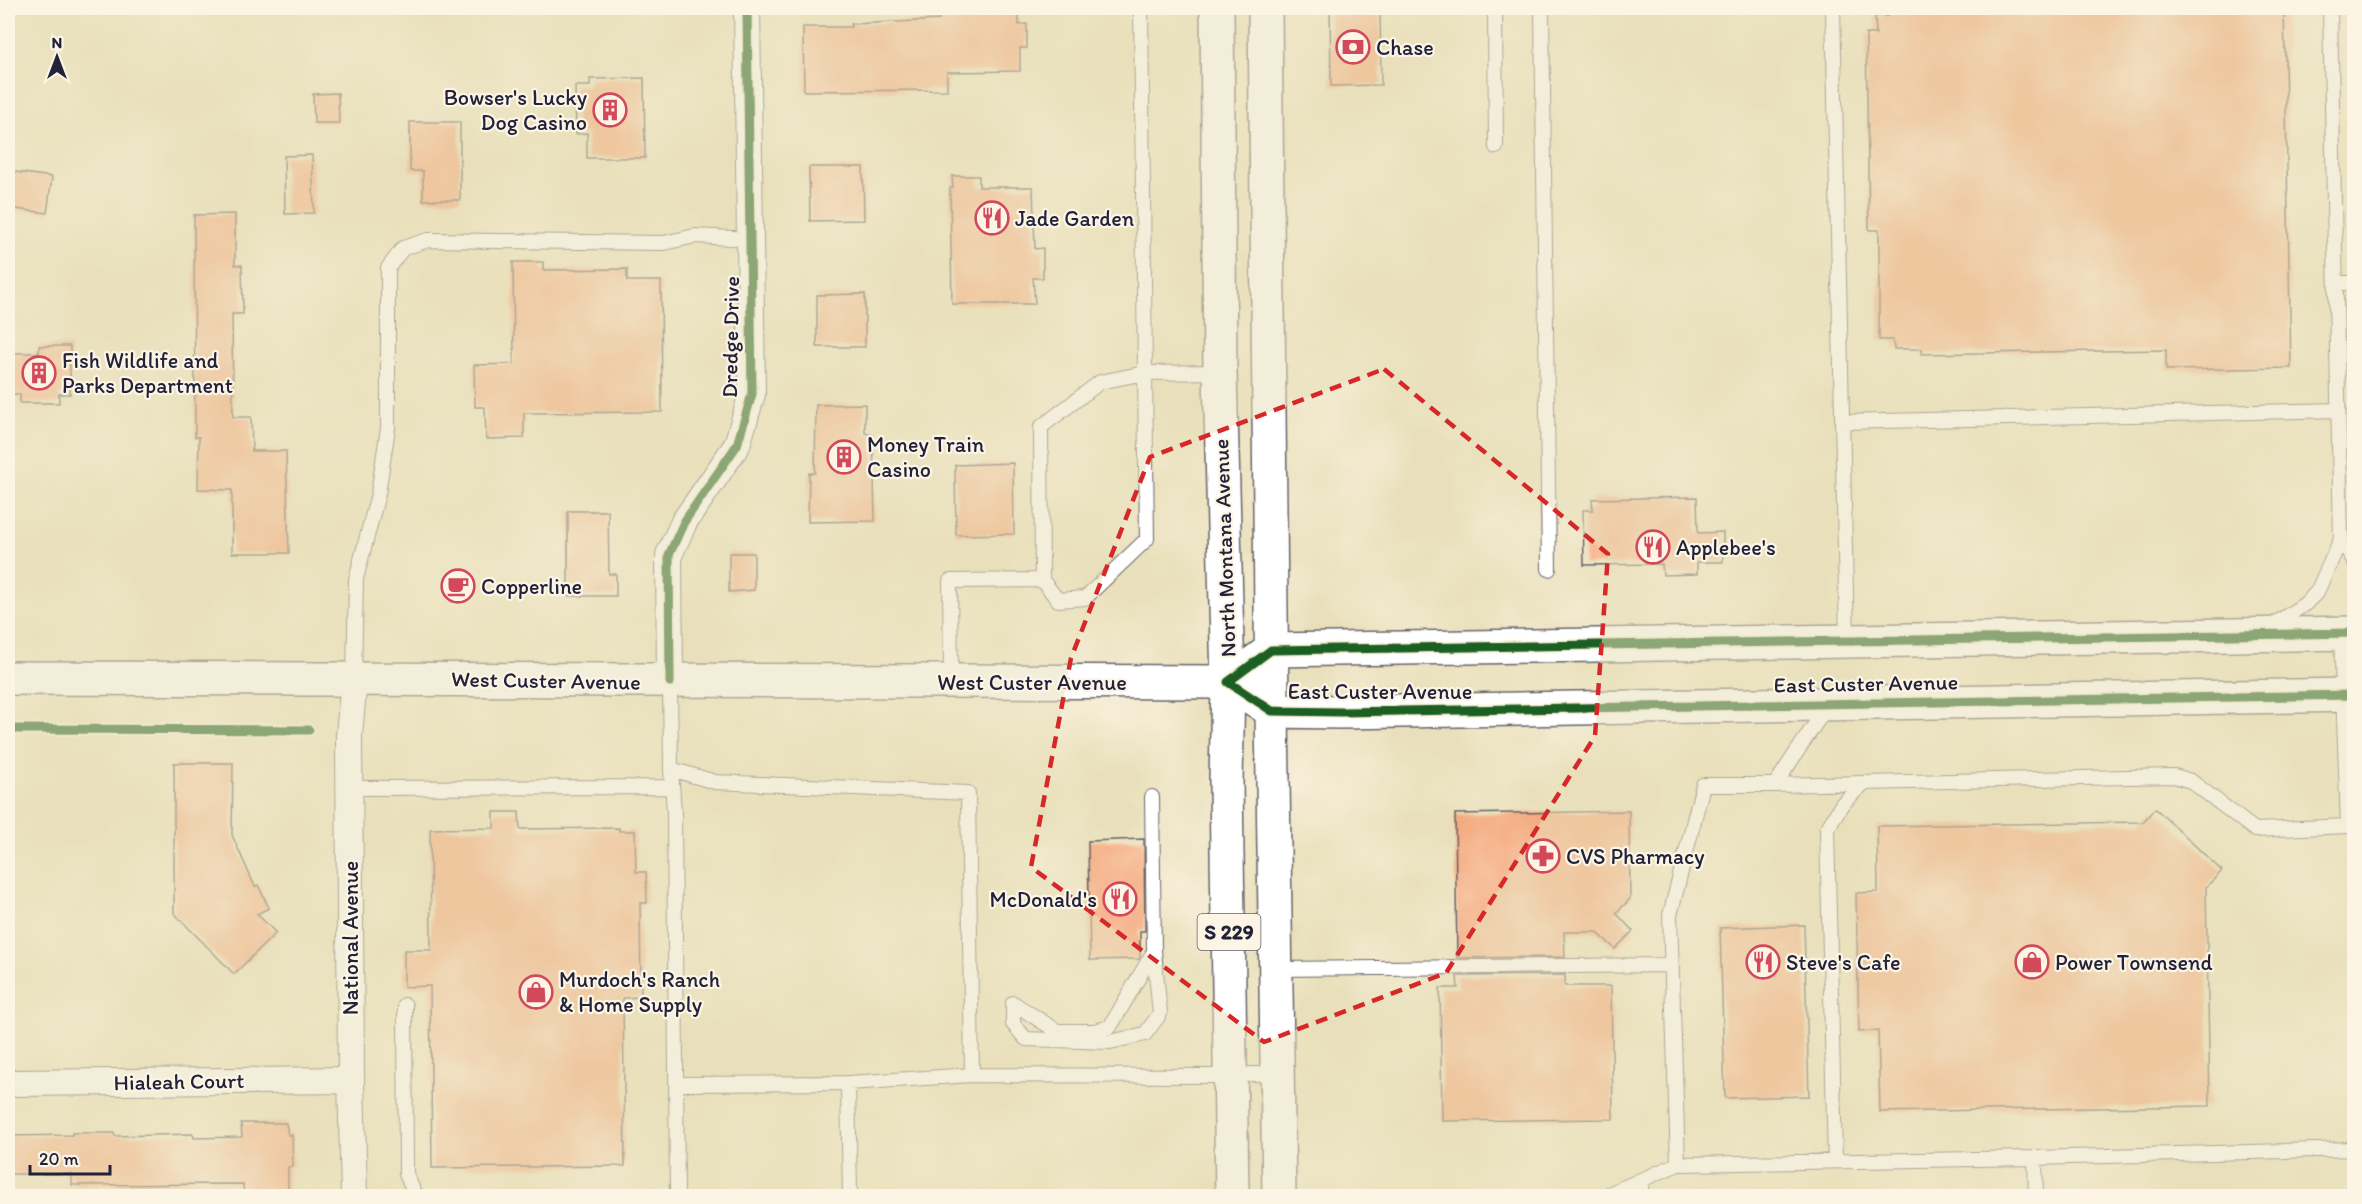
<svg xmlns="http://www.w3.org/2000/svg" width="2362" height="1204" viewBox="0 0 2362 1204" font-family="Itim,sans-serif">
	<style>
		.building { fill: #f4a87d }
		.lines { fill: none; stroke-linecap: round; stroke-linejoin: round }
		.lane-casing { stroke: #686468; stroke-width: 16 }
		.street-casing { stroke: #686468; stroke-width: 28 }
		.secondary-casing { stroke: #686468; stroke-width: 36 }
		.primary-casing { stroke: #686468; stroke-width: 36 }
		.lane { stroke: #fff; stroke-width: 14 }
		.street { stroke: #fff; stroke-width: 26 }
		.secondary { stroke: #fff; stroke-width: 33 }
		.primary { stroke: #fff; stroke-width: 33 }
		.cycleway-casing { stroke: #fcf5e5; stroke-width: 13 }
		.cycleway { stroke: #1b5e20; stroke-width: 9 }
		.marked { fill: none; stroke: #d62828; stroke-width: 4.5; stroke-dasharray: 12 8; stroke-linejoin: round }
		.labels { text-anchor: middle; stroke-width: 4.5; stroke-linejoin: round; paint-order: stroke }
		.shield { fill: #fcf5e5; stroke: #63616e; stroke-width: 1.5 }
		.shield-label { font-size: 21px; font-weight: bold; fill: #22223b }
		.poi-label { font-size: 22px; fill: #22223b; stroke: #fcf5e5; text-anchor: start }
		.street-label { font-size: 22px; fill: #22223b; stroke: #fcf5e5 }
	</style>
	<rect width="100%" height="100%" fill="#fcf5e5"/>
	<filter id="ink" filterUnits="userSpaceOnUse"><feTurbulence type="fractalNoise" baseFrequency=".0167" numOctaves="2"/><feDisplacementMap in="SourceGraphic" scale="12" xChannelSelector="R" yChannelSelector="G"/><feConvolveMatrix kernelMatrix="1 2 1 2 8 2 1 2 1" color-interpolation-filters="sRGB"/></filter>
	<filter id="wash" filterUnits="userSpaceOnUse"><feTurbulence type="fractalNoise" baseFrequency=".008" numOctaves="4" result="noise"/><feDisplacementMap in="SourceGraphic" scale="24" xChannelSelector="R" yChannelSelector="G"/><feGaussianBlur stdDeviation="1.35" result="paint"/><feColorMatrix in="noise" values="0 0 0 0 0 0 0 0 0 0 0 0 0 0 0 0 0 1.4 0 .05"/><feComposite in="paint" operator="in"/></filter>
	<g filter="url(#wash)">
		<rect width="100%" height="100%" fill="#e9e0bb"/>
		<g id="blocks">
			<path class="building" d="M939,8h80v17l8,-1v24h-7v23l-73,1v18l-143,1 -1,-64h48v-3l88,-4z
				M1330,8h50l1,77 -50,1z
				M1888,8h396l7,360 -125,2v-20l-244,4v-5h-28l-1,-9h-14v-110h-10l-3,-196h10l-1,-18h13z
				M644,78l1,80h-58v-25l-11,1 -1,-48h15v-7z
				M338,93l1,30h-25l-1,-29z
				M410,122h50v78h-37v-29h-13z
				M312,155l2,58 -29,1 -1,-58z
				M809,167h54l1,53 -54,1z
				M8,171l44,6 -5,36 -39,-5z
				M952,176h27v11h54l2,62 8,-1v30h-10l2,26h-83l-2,-116h3z
				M235,214v51h7l1,49h-11l1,103h18l1,34h34l3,102h-57v-63l-34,-1 1,-52h-4l-1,-222z
				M513,262h30v8l84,-1v12h34l1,131 -138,1v25l-38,1 -1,-32h-10l-1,-42 40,-1z
				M865,294v53h-48v-52z
				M39,346h31v48h-11v9h-39v-9h-12v-41h31z
				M865,404v29l8,2 2,86 -67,1 1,-49h6l1,-68z
				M1013,463l1,71 -58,1 -1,-70z
				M1697,497l1,36 25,-1v30h-26v12l-34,1 -1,-11 -78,1 -1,-55h10l-1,-11z
				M568,511h40l1,63h7v22h-48z
				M729,553h25v37l-25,2z
				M174,763h59l-1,72 23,52 3,-2 11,23 -12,6 19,19 -42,41 -60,-61z
				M2155,808l67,63 -16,16 4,219 -330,6 -2,-81 -19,1 -3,-139 22,-1 -1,-66 266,-4z
				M1629,811l1,88 -14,14 17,18 -18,18 -18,-17h-33l1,25 -108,1 -2,-144z
				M494,812h25l1,17 99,-1v3h16l1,41h10l1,31h-7l1,94 -18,1 2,168 -193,2 -2,-182 -26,1v-37h27l-1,-121 64,-1z
				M1144,839l1,92h-5v26l-1,2 -49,1 -2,-119z
				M1804,925l5,171 -84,2 -5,-170z
				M1565,975v11h46l2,133 -171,2 -2,-133h18l-1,-12z
				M241,1123h45l2,12h4l1,32h-5v30h-44l-1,-13 -171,1v-11h-64v-38l64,-1v-2h42l1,3 78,-2 1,4 48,-1z"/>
		</g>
	</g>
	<g filter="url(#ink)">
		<use href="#blocks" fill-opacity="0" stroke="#686468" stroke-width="1.5"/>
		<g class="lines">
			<g class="lane-casing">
				<path id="lane" d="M1141,8l4,365 75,-1
					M1495,8l1,139
					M1542,8l7,561
					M1833,8l14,633
					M2337,283h17
					M1842,422l497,-12
					M2341,539l13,22
					M2270,627l35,-23 12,-12 24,-53 -11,-531
					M2341,634l7,192 6,-1
					M354,679l2,-100 22,-85 10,-66v-160l15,-20 25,-8 236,3 31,-7 56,3
					M670,682l1,87 44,13 253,11 4,282
					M951,682l-1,-101 92,-1 -1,-153 59,-45 45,-9 2,166 -62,59 -27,2 -16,-20
					M671,769l3,44 3,383
					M1775,785l399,-9 17,5 64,49 93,-4
					M350,788l322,-1
					M1275,969l397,-4
					M1013,1003l44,28h37l16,-4 44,-76 -2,-154
					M1013,1003v21l13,15 84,3 35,-8 15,-20 -6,-63
					M405,1005l1,169 9,20 4,2
					M676,1084l172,-1
					M2035,1158l1,38
					M1835,1161l-8,-332 15,-25 22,-21
					M1678,1164l357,-6 319,-9
					M1641,1181v15
					M850,1196l-2,-113 124,-8 240,1 64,-3
					M1604,1196l74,-32 -8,-249 33,-130h72l52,-79"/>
			</g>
			<g class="street-casing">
				<path id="street" d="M670,682l-1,-127 15,-33 53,-77 15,-51 -5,-386
					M8,1083l343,-3
					M354,1196l-3,-116 -2,-344 5,-57"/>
			</g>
			<g class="secondary-casing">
				<path id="secondary" d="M1265,8l7,703
					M8,678l1220,4 -8,-310 -3,-364"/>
			</g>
			<g class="primary-casing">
				<path id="primary" d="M1228,682l43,-32 1083,-17
					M1228,682l44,29 70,1 1012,-17
					M1228,682l-2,100 6,414
					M1272,711l7,485"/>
			</g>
			<use href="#lane" class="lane"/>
			<use href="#street" class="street"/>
			<use href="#secondary" class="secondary"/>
			<use href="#primary" class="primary"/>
			<g class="cycleway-casing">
				<path id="cycleway" d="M2354,633l-1083,17 -43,32 44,29 70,1 1012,-17
					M670,682l-1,-127 15,-33 53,-77 15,-51 -5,-386
					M8,729l301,1"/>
			</g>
			<use href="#cycleway" class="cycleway"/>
		</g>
	</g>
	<path d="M0 0H2362V1204H0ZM1384,369l224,185 -13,182 -149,237 -182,69 -233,-175 40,-209 79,-201z" fill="#e9e0bb" fill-opacity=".55" fill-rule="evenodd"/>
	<path class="marked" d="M1384,369l224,185 -13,182 -149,237 -182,69 -233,-175 40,-209 79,-201z"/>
	<defs>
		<g id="bank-ring" transform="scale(1.725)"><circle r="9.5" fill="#fcf5e5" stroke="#d1495b" stroke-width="1.5"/><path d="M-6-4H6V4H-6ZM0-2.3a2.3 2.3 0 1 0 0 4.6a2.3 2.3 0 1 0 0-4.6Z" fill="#d1495b"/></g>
		<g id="building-ring" transform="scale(1.725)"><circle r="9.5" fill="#fcf5e5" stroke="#d1495b" stroke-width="1.5"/><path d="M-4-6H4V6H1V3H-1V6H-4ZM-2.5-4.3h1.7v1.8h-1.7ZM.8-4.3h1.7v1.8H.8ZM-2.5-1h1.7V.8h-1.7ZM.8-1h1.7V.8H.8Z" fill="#d1495b"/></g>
		<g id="restaurant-ring" transform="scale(1.725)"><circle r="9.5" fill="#fcf5e5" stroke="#d1495b" stroke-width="1.5"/><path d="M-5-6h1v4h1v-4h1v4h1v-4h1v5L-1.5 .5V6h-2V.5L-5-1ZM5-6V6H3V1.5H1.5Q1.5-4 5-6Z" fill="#d1495b"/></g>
		<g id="cafe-ring" transform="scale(1.725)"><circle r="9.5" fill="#fcf5e5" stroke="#d1495b" stroke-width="1.5"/><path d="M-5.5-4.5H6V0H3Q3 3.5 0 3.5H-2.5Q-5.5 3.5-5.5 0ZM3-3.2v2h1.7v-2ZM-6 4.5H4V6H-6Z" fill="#d1495b"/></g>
		<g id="pharmacy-ring" transform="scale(1.725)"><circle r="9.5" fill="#fcf5e5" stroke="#d1495b" stroke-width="1.5"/><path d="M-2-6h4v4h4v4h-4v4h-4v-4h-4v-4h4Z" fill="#d1495b"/></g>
		<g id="shop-ring" transform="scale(1.725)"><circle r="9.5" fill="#fcf5e5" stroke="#d1495b" stroke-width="1.5"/><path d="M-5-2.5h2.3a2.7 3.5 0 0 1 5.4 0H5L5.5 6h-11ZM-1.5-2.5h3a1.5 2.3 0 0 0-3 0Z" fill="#d1495b"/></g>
	</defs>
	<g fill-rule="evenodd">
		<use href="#bank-ring" x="1353" y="47"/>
		<use href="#building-ring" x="610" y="110"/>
		<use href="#restaurant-ring" x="992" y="218"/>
		<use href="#building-ring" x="39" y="373"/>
		<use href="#building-ring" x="844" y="457"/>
		<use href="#restaurant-ring" x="1653" y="547"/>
		<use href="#cafe-ring" x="458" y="586"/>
		<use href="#pharmacy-ring" x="1543" y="856"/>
		<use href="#restaurant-ring" x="1120" y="899"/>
		<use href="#restaurant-ring" x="1763" y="962"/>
		<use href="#shop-ring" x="2032" y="962"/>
		<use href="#shop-ring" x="536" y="992"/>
	</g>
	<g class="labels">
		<rect class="shield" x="1197.5" y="914" width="63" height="36" rx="4.5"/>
		<g class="shield-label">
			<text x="1229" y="939">S 229</text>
		</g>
		<g class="poi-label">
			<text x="1376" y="55">Chase</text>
			<text x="587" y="105" text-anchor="end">Bowser's Lucky<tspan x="587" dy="25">Dog Casino</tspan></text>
			<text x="1015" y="226">Jade Garden</text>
			<text x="62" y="368">Fish Wildlife and<tspan x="62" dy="25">Parks Department</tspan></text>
			<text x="867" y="452">Money Train<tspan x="867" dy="25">Casino</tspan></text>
			<text x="1676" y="555">Applebee's</text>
			<text x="481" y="594">Copperline</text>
			<text x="1566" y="864">CVS Pharmacy</text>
			<text x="1097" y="907" text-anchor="end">McDonald's</text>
			<text x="1786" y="970">Steve's Cafe</text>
			<text x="2055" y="970">Power Townsend</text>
			<text x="559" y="987">Murdoch's Ranch<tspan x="559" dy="25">&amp; Home Supply</tspan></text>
		</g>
		<g class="street-label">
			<text transform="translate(730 337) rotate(-89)" y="8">Dredge Drive</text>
			<text transform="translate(1224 548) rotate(-92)" y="8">North Montana Avenue</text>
			<text transform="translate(546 680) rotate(1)" y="8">West Custer Avenue</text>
			<text x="1032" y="690">West Custer Avenue</text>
			<text transform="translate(1866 683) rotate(-1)" y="8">East Custer Avenue</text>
			<text x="1380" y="699">East Custer Avenue</text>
			<text transform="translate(350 938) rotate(-90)" y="8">National Avenue</text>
			<text transform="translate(179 1081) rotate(-1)" y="8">Hialeah Court</text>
		</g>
	</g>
	<rect width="2362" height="1204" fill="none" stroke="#fcf5e5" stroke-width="30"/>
	<g transform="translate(57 57)" stroke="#fcf5e5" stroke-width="4.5" paint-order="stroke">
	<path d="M0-4.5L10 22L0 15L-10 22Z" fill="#22223b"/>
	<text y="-9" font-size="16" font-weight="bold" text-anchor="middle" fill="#22223b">N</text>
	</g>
	<path d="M30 1165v9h80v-9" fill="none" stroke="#22223b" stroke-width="3"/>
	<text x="39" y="1165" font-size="18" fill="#22223b" stroke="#fcf5e5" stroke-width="4.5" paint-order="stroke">20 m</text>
</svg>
